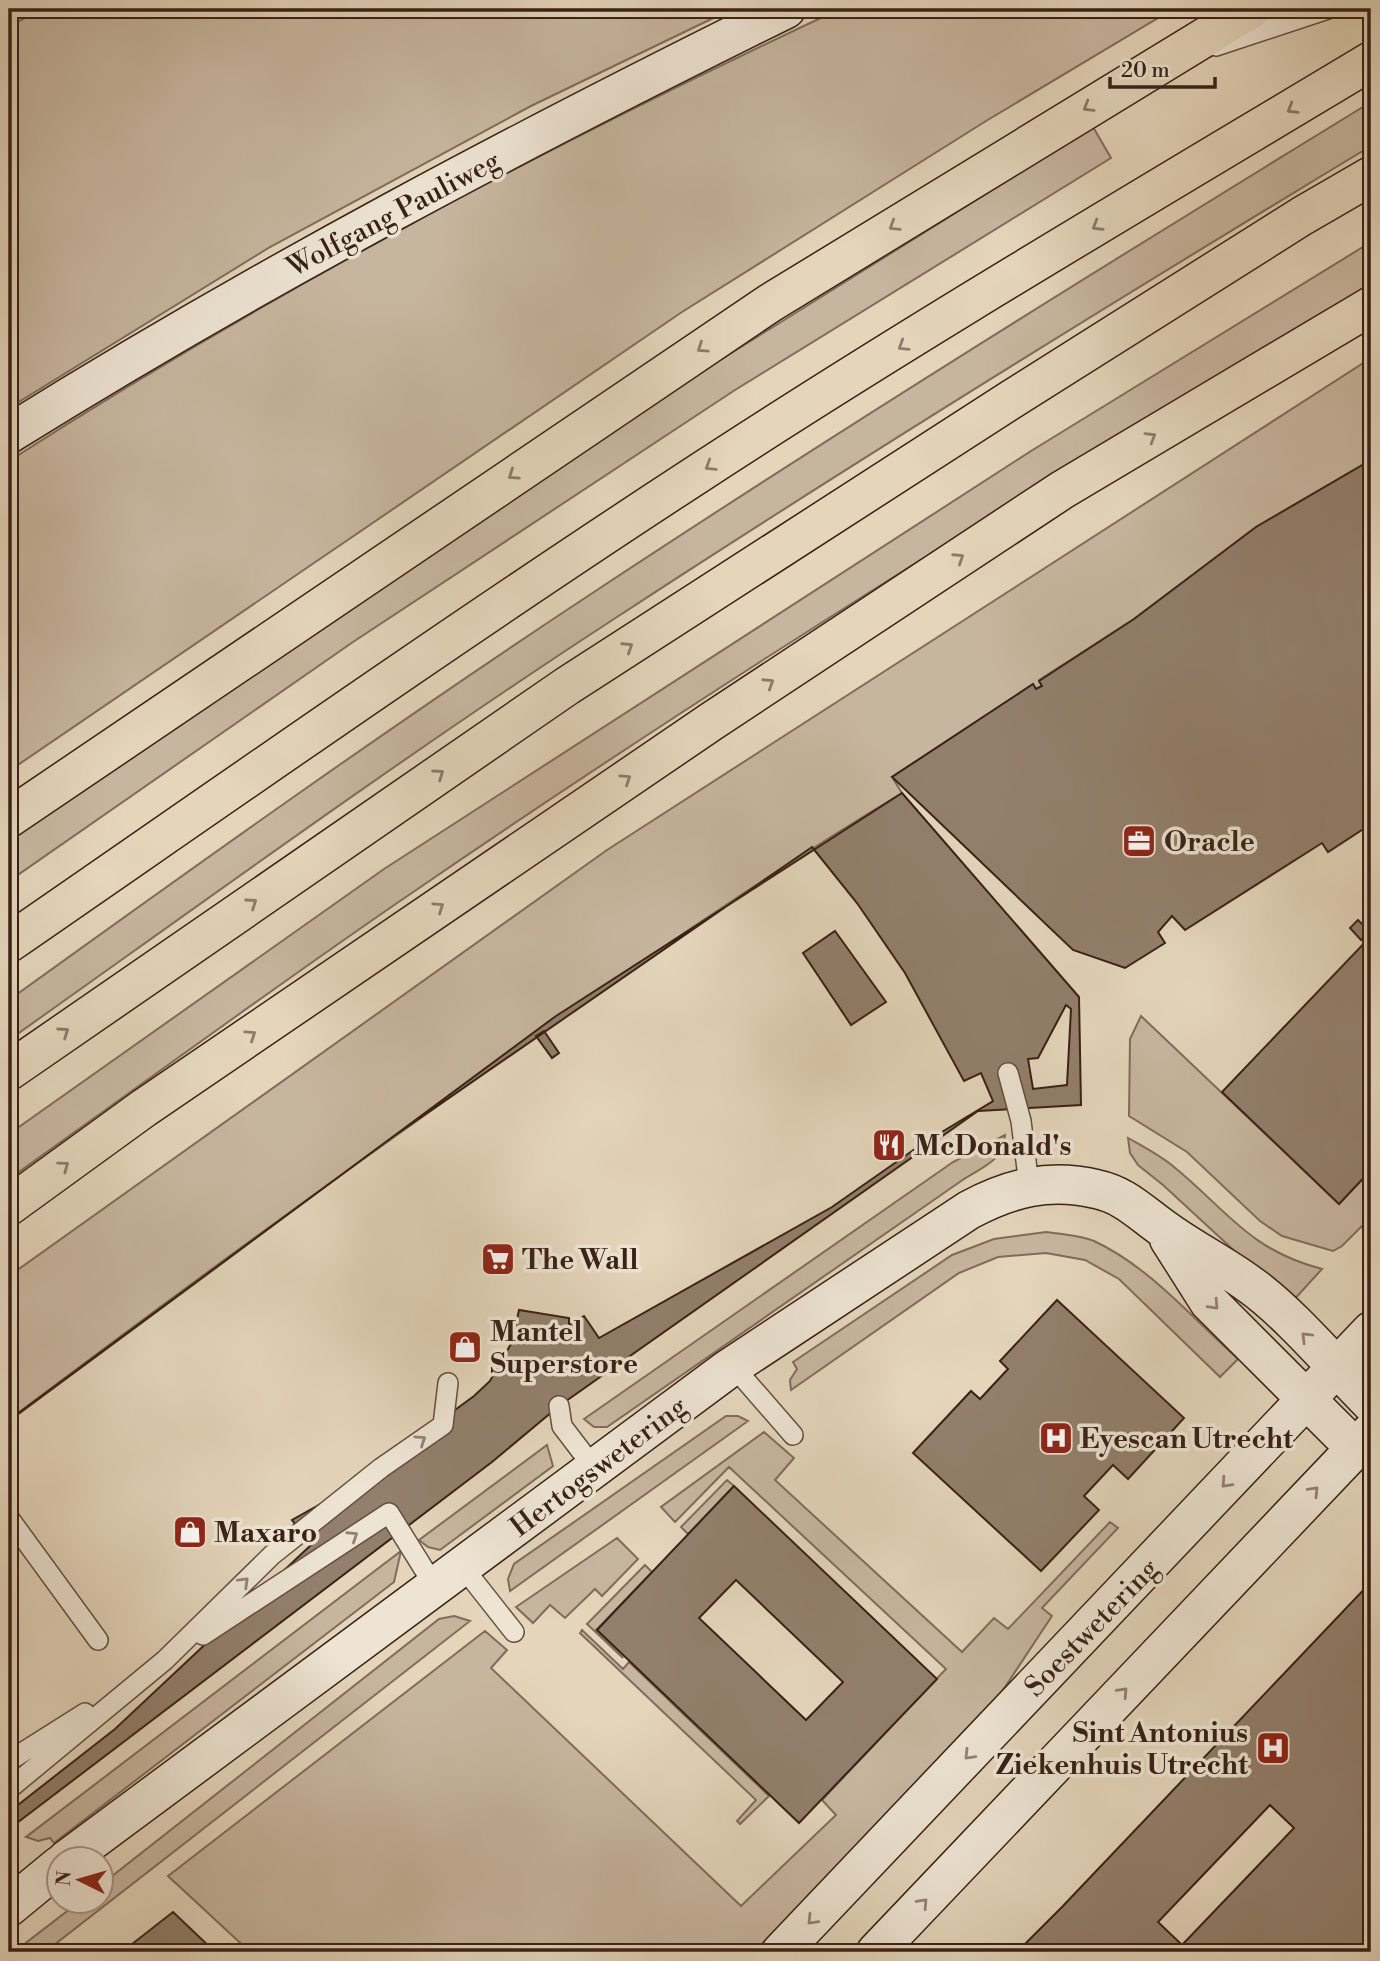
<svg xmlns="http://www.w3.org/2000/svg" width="1380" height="1961" viewBox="0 0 1380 1961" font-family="'Libre Bodoni',serif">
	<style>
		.green { fill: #c7b69f; stroke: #806c5b; stroke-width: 2 }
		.building { fill: #927f6c; stroke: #392117; stroke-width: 2; fill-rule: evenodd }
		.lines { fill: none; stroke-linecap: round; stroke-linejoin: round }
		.lane-casing { stroke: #644e40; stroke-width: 22 }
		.secondary-casing { stroke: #392117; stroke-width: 41 }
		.highway-casing { stroke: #392117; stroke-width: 41 }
		.lane { stroke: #ede4d3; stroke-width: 19 }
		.secondary { stroke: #ede4d3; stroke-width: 38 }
		.highway { stroke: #e4d5bb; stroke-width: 38 }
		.oneway { stroke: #8e7b69 }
		.oneway2 { stroke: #938275 }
		.labels { text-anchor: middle; stroke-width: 7; stroke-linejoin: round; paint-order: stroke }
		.street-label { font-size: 28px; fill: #392117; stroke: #ede4d3 }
		.poi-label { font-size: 28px; font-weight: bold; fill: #392117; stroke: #ede4d3; text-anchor: start }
	</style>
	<rect width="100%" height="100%" fill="#e4d5bb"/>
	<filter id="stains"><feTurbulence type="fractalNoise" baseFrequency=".00286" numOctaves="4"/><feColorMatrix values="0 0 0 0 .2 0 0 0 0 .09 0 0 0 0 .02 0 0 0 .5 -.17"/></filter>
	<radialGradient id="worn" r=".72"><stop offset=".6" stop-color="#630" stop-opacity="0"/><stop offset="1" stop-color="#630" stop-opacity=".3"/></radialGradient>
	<path class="green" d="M41,9h691l-201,97 -261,141 -261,161v-381z
		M840,9h333l-187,112 -304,191 -673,459v-310c264,-170 546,-319 831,-452z
		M1371,102v44c-255,154 -508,310 -757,473 -206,134 -405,279 -605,421v-40c193,-139 386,-277 585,-408 256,-169 516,-330 777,-490z
		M1093,127l18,31 -376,232 -382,252 -344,239v-41l325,-226 383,-252z
		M1371,242v42c-327,197 -653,398 -968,615 -133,91 -263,187 -394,280v-45l375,-265 647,-418z
		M1371,358v102l-115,67 -122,92 -95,61 3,6 -6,3 -3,-4 -141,92 10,16c-143,86 -279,181 -415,278 -161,114 -321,230 -478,349v-144l598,-426z
		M1141,1016l198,188 32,-34v47l-29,29 -9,5 -51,-15 -22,-15 -73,-69 -58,-36 1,-77z
		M1005,1135c-1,25 -22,32 -41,44l-357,248h-13l-10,-8 369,-257z
		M1128,1138c16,9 32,17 46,29 54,44 75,83 148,102l-31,34 -128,-118 -25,-20 -8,-12z
		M1046,1232c15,2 34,3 48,9 56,26 99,78 144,118l-18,18 -101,-98 -34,-19 -39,-7 -48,4 -39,16 -168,117 -1,-10 7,-11 -4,-7 159,-107 42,-16z
		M726,1416h12l10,5 -238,170 -2,-12 6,-15z
		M764,1432l30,26 -19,22 187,172 32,-34 14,11 102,-107 8,6 -76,80 10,8 -53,80 -245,256h-504l-82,-76 317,-245 22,19 -16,18 250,238 95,-91 -14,-15 124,-131 -217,-202 -54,55 -14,-15z
		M547,1445l6,21 -113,84 -12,-3 -9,-7z
		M727,1480l7,6 -46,48 -7,-7z
		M617,1538l21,21 -36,37 -7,-7 -30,29 -15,-13 -17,18 -17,-16z
		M401,1551l-7,31 -340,261 -4,-5 -12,3 -12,-4z
		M645,1565l7,7 -56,58 27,28 -36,-34z
		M454,1616l16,5 -425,331h-31l65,-50h23v-18l337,-265z
		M582,1630l41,39 6,-7 140,134 -29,28 -3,-3 19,-21 -176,-167z"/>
	<path class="building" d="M1371,460v374l-6,-6 -37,24 -6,-9 -137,87 -13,-14 -14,16 7,11 -40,25 -52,-18 -181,-173 141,-93 3,5 6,-3 -3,-5 95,-62 122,-92z
		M902,793l177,204 2,108 -103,6 -419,295 -67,56 -483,367v-408l547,-405z
		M812,847l45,56 48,70 59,108 17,-8 12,28 -71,43 -90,63 -233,131 -15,-22 -15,9v-7l-50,-8 -7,32 -22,39 -16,15 -127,93 -55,31 19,25 -196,184 -106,83v-392l385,-284z
		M1358,920l11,11 -8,9 -11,-12z
		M835,931l51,71 -35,23 -48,-72z
		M1371,936v234l-32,34 -117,-112z
		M1066,1005l5,4 -4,76 -34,4 -5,-30 10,-1z
		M544,1031l15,22 -7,5 -16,-22z
		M1057,1300l127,118 -56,61 -15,-14 -29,31 15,14 -58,61 -128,-118 58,-62 9,8 28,-30 -8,-8z
		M734,1486l203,193 -138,144 -202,-193zM736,1580l107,102 -37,38 -107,-102z
		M1371,1582v370h-354l45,-45zM1270,1805l24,23 -112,117 -24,-23z
		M173,1912l42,40h-93z"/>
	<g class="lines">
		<g class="lane-casing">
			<path id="lane" d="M1216,46l112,-37
				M1008,1073l13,48 8,64
				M733,1366l60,69
				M559,1406l3,20 32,42
				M9,1518l89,122
				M462,1566l52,66
				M203,1635l186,-122 46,74
				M9,1761l76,-48
				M9,1789l156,-129 107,-105 109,-87 62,-43 5,-42"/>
		</g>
		<g class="secondary-casing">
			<path id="secondary" d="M9,434c250,-156 512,-294 777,-425
				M1169,1239l40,63 146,146
				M66,1860l662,-491 241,-159c41,-22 80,-32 127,-21 29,6 45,24 68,40 27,20 58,35 85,55 40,28 86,83 122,119
				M9,1907l51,-42
				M781,1952l590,-621
				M876,1952l495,-520"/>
		</g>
		<g class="highway-casing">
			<path id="highway" d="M9,818l761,-515 481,-294
				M9,943c226,-156 451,-314 681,-464 223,-146 453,-281 681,-418
				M9,1071l558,-385 445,-287 290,-183 69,-40
				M9,1206l135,-98 568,-387 350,-231 309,-184"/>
		</g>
		<use href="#lane" class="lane"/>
		<use href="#secondary" class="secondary"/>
		<use href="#highway" class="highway"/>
	</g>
	<defs><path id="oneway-chevron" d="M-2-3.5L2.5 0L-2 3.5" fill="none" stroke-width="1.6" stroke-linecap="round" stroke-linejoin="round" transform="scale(1.75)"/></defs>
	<g class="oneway">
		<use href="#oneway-chevron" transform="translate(1088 107) rotate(149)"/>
		<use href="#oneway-chevron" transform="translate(1292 109) rotate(149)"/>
		<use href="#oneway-chevron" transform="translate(894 226) rotate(148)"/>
		<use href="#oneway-chevron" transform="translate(1097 226) rotate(149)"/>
		<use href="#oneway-chevron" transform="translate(903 346) rotate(148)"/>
		<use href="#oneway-chevron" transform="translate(702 348) rotate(146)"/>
		<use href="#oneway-chevron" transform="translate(1151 437) rotate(-31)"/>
		<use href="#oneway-chevron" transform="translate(710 466) rotate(148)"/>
		<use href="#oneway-chevron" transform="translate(513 475) rotate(146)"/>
		<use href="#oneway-chevron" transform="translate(959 558) rotate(-33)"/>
		<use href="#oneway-chevron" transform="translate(628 647) rotate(-33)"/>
		<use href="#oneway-chevron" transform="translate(769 683) rotate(-33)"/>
		<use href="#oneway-chevron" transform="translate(439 774) rotate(-35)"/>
		<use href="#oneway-chevron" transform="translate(626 779) rotate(-34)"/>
		<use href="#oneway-chevron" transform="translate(252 903) rotate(-35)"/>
		<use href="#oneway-chevron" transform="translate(439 907) rotate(-34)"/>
		<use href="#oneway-chevron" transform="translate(64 1032) rotate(-35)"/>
		<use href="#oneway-chevron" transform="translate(251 1035) rotate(-34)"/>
		<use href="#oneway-chevron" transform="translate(64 1166) rotate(-36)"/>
	</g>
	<g class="oneway2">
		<use href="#oneway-chevron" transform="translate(1214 1305) rotate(47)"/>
		<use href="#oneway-chevron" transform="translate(1306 1337) rotate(-135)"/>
		<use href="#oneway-chevron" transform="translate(421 1440) rotate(-34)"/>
		<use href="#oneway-chevron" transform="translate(1226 1483) rotate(133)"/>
		<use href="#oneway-chevron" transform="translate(1314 1491) rotate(-46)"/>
		<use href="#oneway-chevron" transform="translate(353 1536) rotate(-33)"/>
		<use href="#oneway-chevron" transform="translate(244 1582) rotate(-44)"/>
		<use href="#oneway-chevron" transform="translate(1123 1692) rotate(-47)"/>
		<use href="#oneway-chevron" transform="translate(969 1755) rotate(134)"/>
		<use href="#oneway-chevron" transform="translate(923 1903) rotate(-47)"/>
		<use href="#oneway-chevron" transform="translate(812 1920) rotate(134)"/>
	</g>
	<defs>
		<g id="office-square" transform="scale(1.75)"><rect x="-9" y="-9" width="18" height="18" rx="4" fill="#8f2418" stroke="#ede4d3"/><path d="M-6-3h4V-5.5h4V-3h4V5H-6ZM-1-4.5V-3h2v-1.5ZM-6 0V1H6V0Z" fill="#fff"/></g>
		<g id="restaurant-square" transform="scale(1.75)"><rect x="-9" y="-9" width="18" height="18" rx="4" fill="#8f2418" stroke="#ede4d3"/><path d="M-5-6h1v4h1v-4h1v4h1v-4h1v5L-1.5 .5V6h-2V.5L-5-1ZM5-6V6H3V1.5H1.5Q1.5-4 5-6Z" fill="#fff"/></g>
		<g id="supermarket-square" transform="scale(1.75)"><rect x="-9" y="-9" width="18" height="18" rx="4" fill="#8f2418" stroke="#ede4d3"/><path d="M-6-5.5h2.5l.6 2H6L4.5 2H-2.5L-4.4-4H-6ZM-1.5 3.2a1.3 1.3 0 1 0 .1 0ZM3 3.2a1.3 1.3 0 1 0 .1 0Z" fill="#fff"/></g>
		<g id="shop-square" transform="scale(1.75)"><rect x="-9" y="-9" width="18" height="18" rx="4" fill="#8f2418" stroke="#ede4d3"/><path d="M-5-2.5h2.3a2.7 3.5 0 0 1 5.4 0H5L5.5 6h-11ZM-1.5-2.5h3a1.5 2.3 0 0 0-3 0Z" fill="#fff"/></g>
		<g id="hospital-square" transform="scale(1.75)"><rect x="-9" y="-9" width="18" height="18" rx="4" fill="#8f2418" stroke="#ede4d3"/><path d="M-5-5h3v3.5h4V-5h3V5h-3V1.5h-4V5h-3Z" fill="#fff"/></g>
	</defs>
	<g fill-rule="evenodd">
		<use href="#office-square" x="1139" y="841"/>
		<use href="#restaurant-square" x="889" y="1145"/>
		<use href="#supermarket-square" x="498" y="1259"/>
		<use href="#shop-square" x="465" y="1347"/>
		<use href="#hospital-square" x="1056" y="1438"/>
		<use href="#shop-square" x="190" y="1532"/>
		<use href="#hospital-square" x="1273" y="1748"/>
	</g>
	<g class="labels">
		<g class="street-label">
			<text transform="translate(393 213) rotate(-28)" y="10">Wolfgang Pauliweg</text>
			<text transform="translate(598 1466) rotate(-37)" y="10">Hertogswetering</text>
			<text transform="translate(1091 1627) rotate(-46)" y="10">Soestwetering</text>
		</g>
		<g class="poi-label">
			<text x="1164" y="851">Oracle</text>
			<text x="914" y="1155">McDonald's</text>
			<text x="522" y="1269">The Wall</text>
			<text x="490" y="1341">Mantel<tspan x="490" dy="32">Superstore</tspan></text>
			<text x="1080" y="1448">Eyescan Utrecht</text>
			<text x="214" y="1542">Maxaro</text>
			<text x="1248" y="1742" text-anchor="end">Sint Antonius<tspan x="1248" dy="32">Ziekenhuis Utrecht</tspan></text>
		</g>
	</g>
	<rect width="1380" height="1961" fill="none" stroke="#e4d5bb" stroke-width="35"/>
	<rect x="10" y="10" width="1359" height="1940" fill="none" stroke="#392117" stroke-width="3.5"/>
	<rect x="18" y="18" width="1345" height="1926" fill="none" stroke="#392117" stroke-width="2"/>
	<g transform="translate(80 1880) rotate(275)"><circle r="33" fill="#ede4d3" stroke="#a59688" stroke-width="2"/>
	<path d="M0-5L12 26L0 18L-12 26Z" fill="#8f2418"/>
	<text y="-10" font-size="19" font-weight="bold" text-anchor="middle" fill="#392117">N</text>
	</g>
	<path d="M1110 77v10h105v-10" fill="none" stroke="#392117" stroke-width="3.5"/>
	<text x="1121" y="77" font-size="21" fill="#392117" stroke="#ede4d3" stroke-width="5" paint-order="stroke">20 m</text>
	<rect width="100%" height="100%" filter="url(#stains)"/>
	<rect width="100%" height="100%" fill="url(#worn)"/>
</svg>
